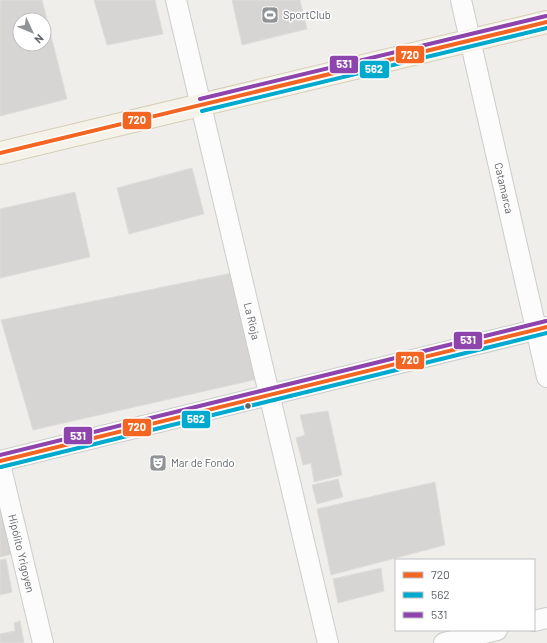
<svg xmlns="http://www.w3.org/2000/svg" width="547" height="643" viewBox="0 0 547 643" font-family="Barlow,sans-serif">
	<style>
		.building { fill: #d6d5d3; stroke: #deddd9; fill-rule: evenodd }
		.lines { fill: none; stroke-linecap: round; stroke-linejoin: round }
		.minor-casing { stroke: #cbcccc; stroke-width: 22 }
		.major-casing { stroke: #d7ceb8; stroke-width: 24 }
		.minor { stroke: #fdfcfc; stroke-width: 20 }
		.major { stroke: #f4f2e9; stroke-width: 22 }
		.bus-1-casing { stroke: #fff; stroke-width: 7 }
		.bus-2-casing { stroke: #fff; stroke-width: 7 }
		.bus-3-casing { stroke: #fff; stroke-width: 7 }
		.bus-1 { stroke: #f26522; stroke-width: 4 }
		.bus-2 { stroke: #00a9ce; stroke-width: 4 }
		.bus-3 { stroke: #8e44ad; stroke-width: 4 }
		.bus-dot { fill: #5f6368; stroke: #fff; stroke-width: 1.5 }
		.labels { text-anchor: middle; stroke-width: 3; stroke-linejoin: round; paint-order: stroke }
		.poi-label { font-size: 11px; fill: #5f6368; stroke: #fff; text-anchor: start }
		.street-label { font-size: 11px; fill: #5f6368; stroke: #fff }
		.line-badge { stroke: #fff; stroke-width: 1.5 }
		.badge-label { font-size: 11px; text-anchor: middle; font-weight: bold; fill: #fff }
	</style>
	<rect width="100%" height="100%" fill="#efeeea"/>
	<path class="building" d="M3,0h39l25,99 -67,17v-115zM20,20h24v24h-24z
		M94,0h61l8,34 -56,11z
		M232,0h68l7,29 -65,16z
		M192,168l12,46 -75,20 -12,-46z
		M75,192l15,65 -90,21v-69z
		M232,273l26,106 -225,51 -32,-110z
		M328,411l14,64 -28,7 -3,-19 -8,2 -7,-27 9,-3 -5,-20z
		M338,479l5,18 -26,7 -5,-19z
		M435,482l10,63 -114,30 -14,-66z
		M0,506l12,48 -12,3z
		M6,559l6,33 -12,3v-35z
		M381,568l3,23 -46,12 -5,-24z
		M20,621l4,22h-24v-9l15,-3 -1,-8z"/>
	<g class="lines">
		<g class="minor-casing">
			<g id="minor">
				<path id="s1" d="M176,0l152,643"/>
				<path id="s2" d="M461,0l86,377"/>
				<path d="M0,461l547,-134"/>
				<path id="s3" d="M0,464l43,179"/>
				<path d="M534,621l13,-3"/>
				<path d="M444,643l53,-13"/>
			</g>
		</g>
		<g class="major-casing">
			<path id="major" d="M0,153l547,-131"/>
		</g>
		<use href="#minor" class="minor"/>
		<use href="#major" class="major"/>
		<g class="bus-1-casing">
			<path id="bus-1" d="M0,153l547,-131
				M0,461l547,-134"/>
		</g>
		<g class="bus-2-casing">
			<path id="bus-2" d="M202,111l345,-83
				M1,467l546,-134"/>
		</g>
		<g class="bus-3-casing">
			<path id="bus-3" d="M200,99l346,-83
				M0,455l546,-134"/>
		</g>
		<use href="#bus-1" class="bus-1"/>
		<use href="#bus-2" class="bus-2"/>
		<use href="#bus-3" class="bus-3"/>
	</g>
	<defs>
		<g id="stadium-square" transform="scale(0.9)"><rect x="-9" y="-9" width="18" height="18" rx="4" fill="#919496" stroke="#fff"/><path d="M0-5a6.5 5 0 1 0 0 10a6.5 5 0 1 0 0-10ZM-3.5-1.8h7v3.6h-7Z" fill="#fff"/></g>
		<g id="theatre-square" transform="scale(0.9)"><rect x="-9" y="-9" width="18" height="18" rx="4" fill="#919496" stroke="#fff"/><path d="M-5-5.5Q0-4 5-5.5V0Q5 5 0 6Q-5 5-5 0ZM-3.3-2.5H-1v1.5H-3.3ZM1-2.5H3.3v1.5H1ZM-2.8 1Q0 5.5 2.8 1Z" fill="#fff"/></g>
	</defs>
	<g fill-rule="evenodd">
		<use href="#stadium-square" x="270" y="15"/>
		<use href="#theatre-square" x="158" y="463"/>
	</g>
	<circle class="bus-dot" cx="248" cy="406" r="3.5"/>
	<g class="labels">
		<g class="poi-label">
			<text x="283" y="19">SportClub</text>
			<text x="171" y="467">Mar de Fondo</text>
		</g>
		<g class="street-label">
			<text dy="4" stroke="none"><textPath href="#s2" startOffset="193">Catamarca</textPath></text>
			<text dy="4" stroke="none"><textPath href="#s1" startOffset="330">La Rioja</textPath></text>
			<text dy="4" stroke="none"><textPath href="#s3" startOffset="92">Hipólito Yrigoyen</textPath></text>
		</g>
	</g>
	<g class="line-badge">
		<rect x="395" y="45" width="30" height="19" rx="4" fill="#f26522"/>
		<rect x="329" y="55" width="30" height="19" rx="4" fill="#8e44ad"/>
		<rect x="359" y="60" width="31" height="19" rx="4" fill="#00a9ce"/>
		<rect x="122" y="111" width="30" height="19" rx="4" fill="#f26522"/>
		<rect x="453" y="331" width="30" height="19" rx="4" fill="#8e44ad"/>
		<rect x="395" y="351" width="30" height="19" rx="4" fill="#f26522"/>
		<rect x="181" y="410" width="30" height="19" rx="4" fill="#00a9ce"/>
		<rect x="122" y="418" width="30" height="19" rx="4" fill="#f26522"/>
		<rect x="63" y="426" width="30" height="19" rx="4" fill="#8e44ad"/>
	</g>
	<g class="badge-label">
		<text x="410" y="59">720</text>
		<text x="344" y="68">531</text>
		<text x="374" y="73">562</text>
		<text x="137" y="124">720</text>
		<text x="468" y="344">531</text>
		<text x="410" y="364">720</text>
		<text x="196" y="423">562</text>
		<text x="137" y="431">720</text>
		<text x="78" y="440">531</text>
	</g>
	<rect x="395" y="559" width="140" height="72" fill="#ffffff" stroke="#bfc1c3"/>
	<rect x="403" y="572" width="20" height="6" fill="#f26522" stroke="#bfc1c3"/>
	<text x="431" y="579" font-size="12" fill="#5f6368">720</text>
	<rect x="403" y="592" width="20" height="6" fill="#00a9ce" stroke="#bfc1c3"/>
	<text x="431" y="599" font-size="12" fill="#5f6368">562</text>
	<rect x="403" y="612" width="20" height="6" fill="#8e44ad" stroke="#bfc1c3"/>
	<text x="431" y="619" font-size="12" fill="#5f6368">531</text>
	<g transform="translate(32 32) rotate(134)"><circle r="19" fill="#ffffff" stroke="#bfc1c3"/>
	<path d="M0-3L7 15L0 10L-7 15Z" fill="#919496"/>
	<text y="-6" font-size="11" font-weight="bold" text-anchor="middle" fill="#5f6368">N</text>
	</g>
</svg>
